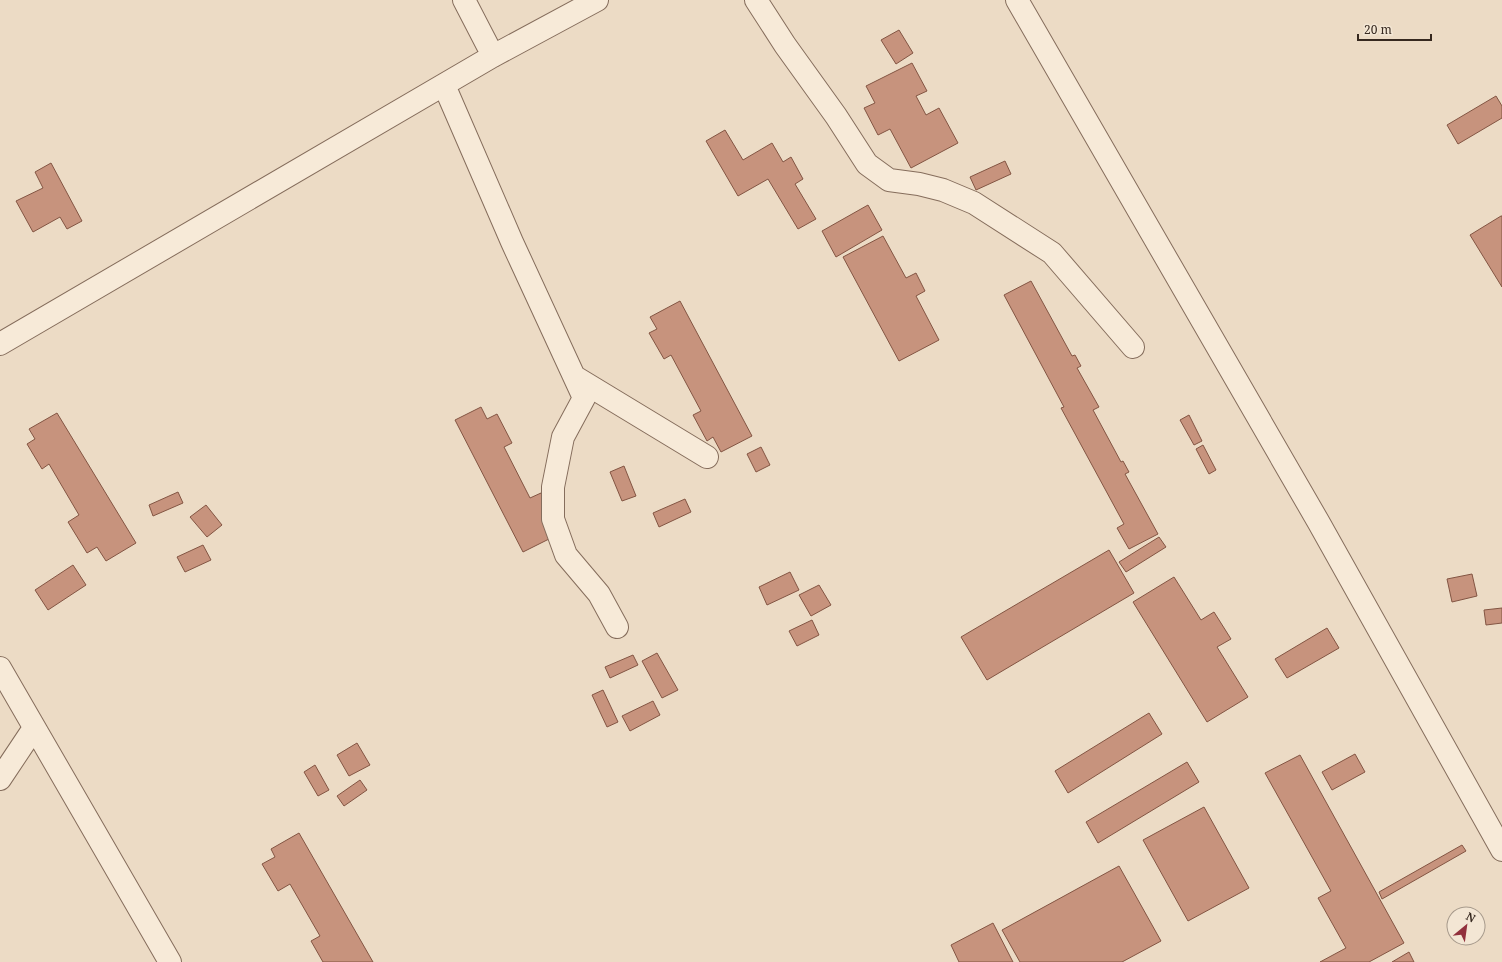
<svg xmlns="http://www.w3.org/2000/svg" width="1502" height="962" viewBox="0 0 1502 962" font-family="'Noto Serif',serif">
	<style>
		.building { fill: #c7937d; stroke: #835543 }
		.lines { fill: none; stroke-linecap: round; stroke-linejoin: round }
		.minor-casing { stroke: #856d5c; stroke-width: 24 }
		.minor { stroke: #f7ead8; stroke-width: 22 }
	</style>
	<rect width="100%" height="100%" fill="#ecdbc5"/>
	<path class="building" d="M899,30l14,23 -17,11 -15,-24z
		M912,63l15,28 -11,5 10,19 13,-7 19,35 -47,25 -21,-39 -12,6 -14,-27 11,-5 -9,-17z
		M1496,96l6,10v12l-44,26 -11,-19z
		M725,130l18,30 29,-17 11,19 8,-5 12,22 -8,5 21,35 -18,10 -30,-50 -30,17 -32,-55z
		M1005,161l6,13 -35,16 -6,-13z
		M51,163l31,58 -15,8 -7,-12 -27,15 -17,-31 27,-13 -8,-16z
		M868,205l14,25 -46,27 -14,-26z
		M1501,216h1v71l-32,-52z
		M883,236l23,42 10,-5 9,18 -9,5 23,44 -40,21 -56,-104z
		M1031,281l41,75 3,-1 6,11 -4,2 22,39 -6,3 28,52 2,-1 6,11 -4,2 33,60 -29,15 -12,-21 7,-4 -63,-116 3,-1 -60,-112z
		M680,301l72,135 -31,16 -8,-15 -6,4 -14,-26 8,-4 -30,-56 -7,4 -15,-26 8,-4 -7,-12z
		M481,407l6,12 10,-5 15,29 -8,4 26,51 11,-5 14,27 -4,18 -28,14 -68,-132z
		M57,413l79,130 -30,18 -9,-14 -10,6 -19,-31 11,-7 -30,-51 -7,5 -15,-25 8,-5 -6,-10z
		M1189,415l13,26 -8,4 -14,-25z
		M1203,445l13,25 -7,4 -13,-25z
		M761,447l9,18 -14,7 -9,-18z
		M624,466l12,30 -14,5 -12,-29z
		M178,492l5,11 -30,13 -4,-11z
		M685,499l6,13 -32,15 -6,-14z
		M206,505l16,20 -15,12 -17,-20z
		M1159,537l7,10 -40,25 -7,-10z
		M203,545l8,15 -26,12 -8,-15z
		M1109,550l25,43 -147,87 -26,-43z
		M73,565l13,20 -38,25 -13,-20z
		M790,572l9,18 -32,15 -8,-18z
		M1472,574l5,22 -25,6 -5,-23z
		M1174,577l27,43 13,-8 17,27 -14,8 31,50 -41,25 -74,-120z
		M819,585l12,20 -20,11 -12,-21z
		M1502,608v15l-16,2 -2,-15z
		M812,620l7,15 -22,11 -8,-15z
		M1327,628l12,20 -52,30 -12,-19z
		M657,653l21,37 -16,8 -20,-37z
		M633,655l5,10 -28,13 -5,-11z
		M603,690l15,32 -11,5 -15,-32z
		M653,701l7,14 -30,16 -8,-15z
		M1149,713l13,21 -94,59 -13,-22z
		M357,743l13,22 -21,11 -12,-21z
		M1355,754l10,18 -33,18 -10,-18z
		M1300,755l104,188 -35,19h-49l26,-14 -28,-50 13,-7 -66,-118z
		M1187,762l12,20 -101,61 -12,-21z
		M315,765l14,25 -11,6 -14,-24z
		M360,780l7,10 -23,16 -7,-10z
		M1204,807l45,81 -61,33 -45,-81z
		M299,833l74,129h-50l-12,-21 9,-5 -30,-52 -12,7 -16,-27 13,-7 -4,-8z
		M1462,845l4,6 -84,48 -3,-7z
		M1119,866l42,75 -39,21h-102l-18,-32z
		M993,923l20,39h-54l-8,-17z
		M1409,952l5,10h-22z"/>
	<g class="lines">
		<g class="minor-casing">
			<path id="minor" d="M464,0l29,56
				M756,0l29,45 51,71 31,48 22,16 30,4 24,6 31,13 78,50 81,94
				M1017,0l302,523 183,327
				M444,85l68,157 72,156 -21,39 -10,50v32l13,36 33,39 18,33
				M0,344l493,-288 104,-56
				M575,377l132,80
				M0,668l170,294
				M0,779l34,-51"/>
		</g>
		<use href="#minor" class="minor"/>
	</g>
	<g transform="translate(1466 926) rotate(29)"><circle r="19" fill="#f3e6d4" stroke="#a79a8c"/>
	<path d="M0-3L7 15L0 10L-7 15Z" fill="#91303c"/>
	<text y="-6" font-size="11" font-weight="bold" text-anchor="middle" fill="#36281f">N</text>
	</g>
	<path d="M1358 34v6h73v-6" fill="none" stroke="#36281f" stroke-width="2"/>
	<text x="1364" y="34" font-size="12" fill="#36281f" stroke="#f3e6d4" stroke-width="3" paint-order="stroke">20 m</text>
</svg>
